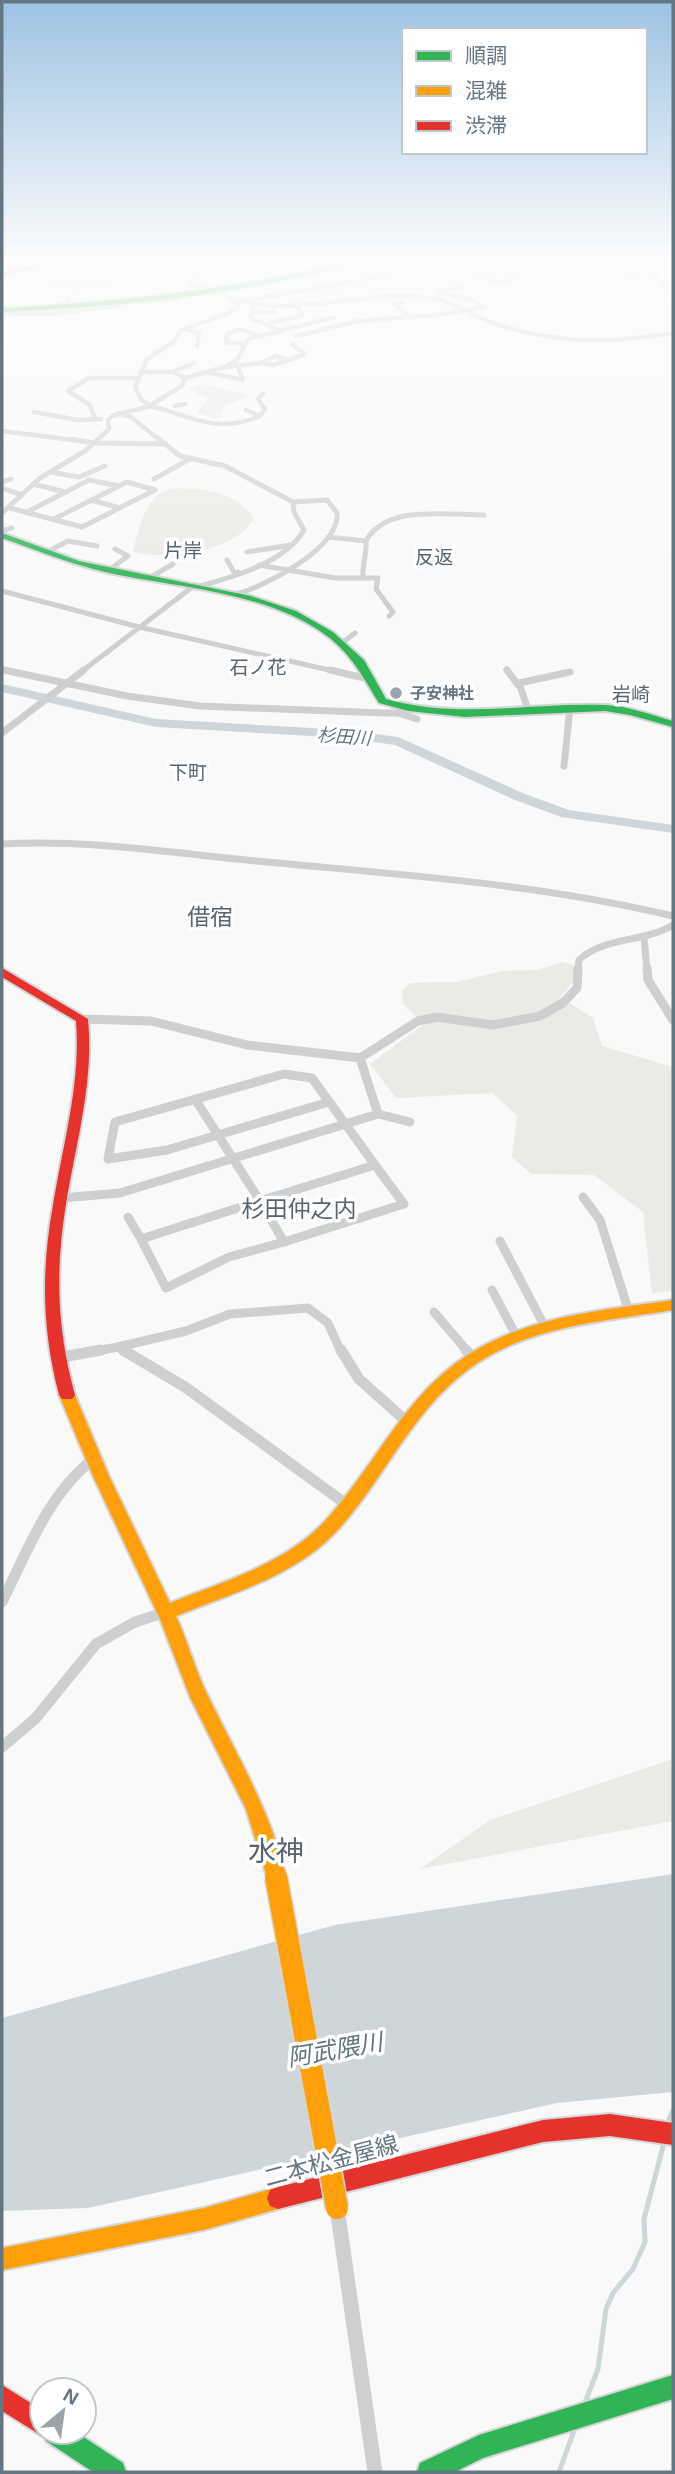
<svg xmlns="http://www.w3.org/2000/svg" width="675" height="2474" viewBox="0 0 675 2474" font-family="Helvetica,'Noto Sans JP',sans-serif">
	<style>
		.green { fill: #e8ebe6 }
		.water { fill: #ced6d9 }
		.lines { fill: none; stroke-linecap: round; stroke-linejoin: round }
		.stream { stroke: #ced6d9; stroke-width: 5 }
		.river { fill: #ced6d9; fill-rule: evenodd }
		.fast-casing { stroke: #d5d6d7; stroke-width: 4 }
		.slow-casing { stroke: #d5d6d7; stroke-width: 4 }
		.jam-casing { stroke: #d5d6d7; stroke-width: 4 }
		.street-far5 { stroke: #cecfd0; stroke-width: 4.5 }
		.street-far4 { stroke: #cecfd0; stroke-width: 5 }
		.street-far3 { stroke: #cecfd0; stroke-width: 7 }
		.street-far2 { stroke: #cecfd0; stroke-width: 9 }
		.street-far1 { stroke: #cecfd0; stroke-width: 11 }
		.street { stroke: #cecfd0; stroke-width: 15 }
		.fast { fill: #30b455; fill-rule: evenodd }
		.slow { fill: #ff9f0a; fill-rule: evenodd }
		.jam { fill: #e5322d; fill-rule: evenodd }
		.rail-casing { stroke: #c3c5c6; stroke-width: 2.5 }
		.rail { stroke: #fff; stroke-width: 2; stroke-dasharray: 4.5; stroke-linecap: butt }
		.slow-bridge-casing { stroke: #d5d6d7; stroke-width: 25; stroke-linecap: butt }
		.slow-bridge { stroke: #ff9f0a; stroke-width: 22 }
		.poi-dot { fill: #99a4ac; stroke: #fff; stroke-width: 2.5 }
		.labels { text-anchor: middle; stroke-width: 7; stroke-linejoin: round; paint-order: stroke }
		.far-poi-label { font-size: 16px; font-weight: bold; fill: #657683; stroke: #fff; text-anchor: start }
		.far-water-label { font-size: 18px; font-style: italic; fill: #60757c; stroke: #fff }
		.far-quarter-label { font-size: 19px; fill: #57646e; stroke: #fff }
		.quarter-label { font-size: 23px; fill: #57646e; stroke: #fff }
		.near-street-label { font-size: 23px; fill: #657683; stroke: #fff }
		.near-water-label { font-size: 24px; font-style: italic; fill: #60757c; stroke: #fff }
		.near-quarter-label { font-size: 28px; fill: #57646e; stroke: #fff }
	</style>
	<rect width="100%" height="100%" fill="#f9f9f9"/>
	<path class="green" d="M121,261l65,10 -14,10 -60,5 -34,8 -19,-3 -17,-9 18,-8z
		M457,278l3,1 -40,13 -32,-2 -70,5c23,-14 72,-8 100,-10 13,0 26,-5 39,-7z
		M201,384l48,10v2l-26,11v6l-8,6 -19,-7 12,-13 -20,-10z
		M169,489c32,-2 66,2 85,29 -16,33 -88,43 -121,34 5,-22 12,-55 36,-63z
		M562,962l11,3c3,15 -2,22 -13,32l33,21 9,28 71,21v224l-21,2 -9,-81 -49,-37 -63,-1 -19,-17 5,-41 -24,-23 -97,5 -26,-34 54,-40 -21,-20 -1,-13 8,-8 46,-1 46,-11 36,-1z
		M673,1759v62l-253,48 70,-49z"/>
	<path class="water" d="M673,1874v218l-116,11 -469,105 -86,3v-193l333,-93z"/>
	<g class="lines">
		<path class="stream" d="M667,2124l6,-14
			M584,2405l14,-36 8,-60 7,-16 20,-24 12,-27 -1,-23 21,-80
			M559,2472l16,-44"/>
		<path class="river" d="M2,684l154,35 190,11 52,7 127,57 44,16 104,15v8l-112,-16 -46,-17 -120,-55 -49,-7 -190,-11 -154,-35z"/>
		<g class="fast-casing">
			<path id="fast" d="M352,260h9c-22,10 -49,14 -72,19 -94,20 -191,29 -287,33v-4c119,-6 235,-18 350,-48z
				M2,533l77,28 172,35 45,15 37,21 31,28 22,39c75,21 143,3 219,6 24,1 46,10 68,16v6l-43,-12 -25,-4 -140,6 -56,-6 -30,-8c-16,-26 -27,-48 -52,-67 -56,-42 -141,-48 -208,-61 -41,-8 -78,-23 -117,-37z
				M673,2375v24l-190,59 -28,14h-38l3,-9 59,-28z
				M43,2432h33l47,31 3,9h-33l-47,-31z"/>
		</g>
		<g class="slow-casing">
			<path id="slow" d="M673,1300v10c-65,11 -137,15 -194,52 -65,42 -92,115 -143,170 -41,44 -106,62 -160,84 12,26 19,54 32,80 29,60 63,115 78,181l-3,7 -7,3 -7,-3 -23,-75 -56,-112 -30,-78 -67,-143 -34,-81 3,-4h10l3,4 34,81 61,127c52,-21 115,-39 154,-81 51,-55 80,-127 145,-168 60,-38 135,-44 204,-54z
				M278,2187l8,3 3,8 -3,8 -8,3 -74,21 -202,40v-22l202,-40z"/>
		</g>
		<g class="jam-casing">
			<path id="jam" d="M65,260h10l-73,16v-4z
				M2,968l86,51c6,63 -12,124 -22,185 -11,68 -9,125 9,191l-3,4h-10l-3,-4c-17,-66 -18,-123 -6,-190 10,-61 28,-122 23,-184l-74,-44z
				M610,2114l63,9v22l-63,-9 -67,6 -265,67 -8,-3 -3,-8 3,-8 8,-3 265,-67z
				M2,2385l40,25v22l9,1 -9,3 -40,-25z"/>
		</g>
		<path class="street-far5" d="M167,260l59,15
			M204,260l24,6
			M250,260l-54,16 -6,8c25,7 56,21 82,22 54,2 111,-17 165,-7 20,4 34,17 53,23 65,22 116,22 183,11
			M475,260c42,9 81,22 121,0
			M517,260l51,10
			M559,260l27,5
			M441,261l39,9 -13,4 -37,-8z
			M441,261l3,-1
			M146,263l10,-3
			M344,264l26,12
			M490,271l29,6 -15,6 -28,-6z
			M490,271l26,-11
			M645,272l11,3 10,16
			M623,277l23,-5 9,-12
			M444,290l17,-3
			M67,299l4,12
			M250,300l155,-28 29,-12
			M145,302l33,-4
			M403,302l-9,1 15,14
			M255,303l-5,15 32,13
			M251,312h23
			M2,313l49,1 69,-9
			M267,324l36,-9 -8,-11
			M185,329l14,4 -2,14
			M241,329l19,7 -12,3 -2,4h-20l1,-9z
			M260,336l75,-19
			M296,336l62,-15 78,-6 49,-8 -16,-8 -31,-7
			M276,356l13,4 -16,5 -12,-2z
			M289,360l16,-6 -13,-10
			M228,365l9,-5 9,-17
			M140,372h33l12,6 -2,7 -32,20
			M173,372l21,-9
			M207,372l36,8 -5,-13
			M185,378l39,-11 37,-4
			M150,406c42,10 67,29 110,10l-14,-6
			M175,406l10,-2
			M34,412l44,8 23,-1
			M119,413l12,4 30,24
			M260,416l5,-7 -7,-10 5,-5
			M95,418l-5,-13 -22,-14 21,-13h48
			M2,431l79,10
			M96,441l13,-12 -1,-9 4,-4 38,-10 -9,-7 -6,-12 12,-28 26,-17 9,-12 47,-17 11,-8 -11,-6"/>
		<path class="street-far4" d="M70,439l25,4 70,1
			M159,439l21,17 45,10 68,36 34,-2 10,13c3,35 -73,74 -101,81
			M49,472l30,5 26,-11
			M154,479l36,-20
			M2,482l9,-3
			M33,484l32,8
			M2,488l20,7
			M91,500l29,8
			M10,508l72,19 73,-37 -28,-8 -73,37
			M27,512l62,-32 30,6
			M2,513l38,-35 45,-27 13,-12
			M2,531l10,-3
			M328,537l38,4c20,-37 82,-26 118,-26
			M47,552l21,-11 29,5
			M247,552l44,-7
			M227,560l8,14 3,-2
			M259,565l76,13h43l-2,11 17,23 -4,4
			M109,570l19,-14 -13,-7
			M151,577l22,-13
			M363,578c-1,-13 4,-25 3,-37
			M200,586c34,-9 86,-24 104,-56l-10,-18 -1,-10
			M2,591l137,36 199,45
			M342,643l13,-10
			M506,669l2,3
			M2,670l10,2
			M81,672l114,-87"/>
		<path class="street-far3" d="M4,670l123,26 73,10 184,7h14l5,-4
			M330,670l43,10
			M507,670l11,15
			M528,710l-9,-27 51,-11
			M398,713l19,6
			M2,733l82,-63
			M564,766l6,-58
			M2,844c90,-5 176,10 265,18 137,13 272,22 406,54
			M644,937l3,33
			M578,970l1,-10c23,-23 67,-18 94,-35"/>
		<path class="street-far2" d="M647,968l1,12 25,40
			M360,1058l58,-37 19,-4 56,8 47,-9 23,-13 14,-15 1,-20
			M195,1099l65,102
			M329,1102l-162,48 -59,9 7,-37 169,-48 28,4 63,87
			M378,1114l32,8
			M583,1197l17,23 29,92
			M62,1198l58,-5 258,-79 -18,-56 -113,-13 -96,-24 -69,-2
			M260,1201l24,41
			M260,1201l-119,38 25,49 63,-31 55,-15
			M260,1201l115,-36 29,39 -120,38
			M128,1217l13,22
			M500,1241l45,86
			M492,1290l25,47
			M434,1312l34,40
			M118,1347l68,-16 44,-17 78,-6 20,15 13,29
			M91,1352l27,-5 8,5"/>
		<path class="street-far1" d="M123,1350l62,37 161,117
			M341,1350l18,29 47,42
			M466,1350l7,8
			M56,1358l45,-8
			M2,1602c24,-48 46,-107 89,-141
			M2,1747l33,-28 61,-75 39,-22 31,-10"/>
		<path class="street" d="M337,2208l38,264"/>
		<use href="#fast" class="fast"/>
		<use href="#slow" class="slow"/>
		<use href="#jam" class="jam"/>
		<g class="rail-casing">
			<path id="rail" d="M2,286l93,-26"/>
		</g>
		<use href="#rail" class="rail"/>
		<g class="slow-bridge-casing">
			<path id="slow-bridge" d="M276,1877l61,331"/>
		</g>
		<use href="#slow-bridge" class="slow-bridge"/>
	</g>
	<linearGradient id="sky" x2="0" y2="1"><stop stop-color="#9dc2e2"/><stop offset="0.43" stop-color="#fcfcfc"/><stop offset="1" stop-color="#fcfcfc" stop-opacity="0"/></linearGradient>
	<rect width="675" height="606" fill="url(#sky)"/>
	<circle class="poi-dot" cx="396" cy="693" r="7"/>
	<g class="labels">
		<g class="far-poi-label">
			<text x="410" y="699">子安神社</text>
		</g>
		<g class="far-water-label">
			<text transform="translate(344 737) rotate(4)" y="6">杉田川</text>
		</g>
		<g class="far-quarter-label">
			<text x="183" y="557">片岸</text>
			<text x="434" y="564">反返</text>
			<text x="258" y="674">石ノ花</text>
			<text x="631" y="701">岩崎</text>
			<text x="188" y="779">下町</text>
		</g>
		<g class="quarter-label">
			<text x="210" y="925">借宿</text>
			<text x="299" y="1217">杉田仲之内</text>
		</g>
		<g class="near-street-label">
			<text transform="translate(331 2161) rotate(-15)" y="8">二本松金屋線</text>
		</g>
		<g class="near-water-label">
			<text transform="translate(335 2050) rotate(-10)" y="8">阿武隈川</text>
		</g>
		<g class="near-quarter-label">
			<text x="276" y="1861">水神</text>
		</g>
	</g>
	<rect width="675" height="2474" fill="none" stroke="#657683" stroke-width="7"/>
	<rect x="402" y="28" width="245" height="126" fill="#ffffff" stroke="#c1c8cd" stroke-width="2"/>
	<rect x="416" y="51" width="35" height="10" fill="#30b455" stroke="#c1c8cd" stroke-width="2"/>
	<text x="465" y="63" font-size="21" fill="#657683">順調</text>
	<rect x="416" y="86" width="35" height="10" fill="#ff9f0a" stroke="#c1c8cd" stroke-width="2"/>
	<text x="465" y="98" font-size="21" fill="#657683">混雑</text>
	<rect x="416" y="121" width="35" height="10" fill="#e5322d" stroke="#c1c8cd" stroke-width="2"/>
	<text x="465" y="133" font-size="21" fill="#657683">渋滞</text>
	<g transform="translate(63 2411) rotate(29)"><circle r="33" fill="#ffffff" stroke="#c1c8cd" stroke-width="2"/>
	<path d="M0-5L12 26L0 18L-12 26Z" fill="#99a4ac"/>
	<text y="-10" font-size="19" font-weight="bold" text-anchor="middle" fill="#657683">N</text>
	</g>
</svg>
